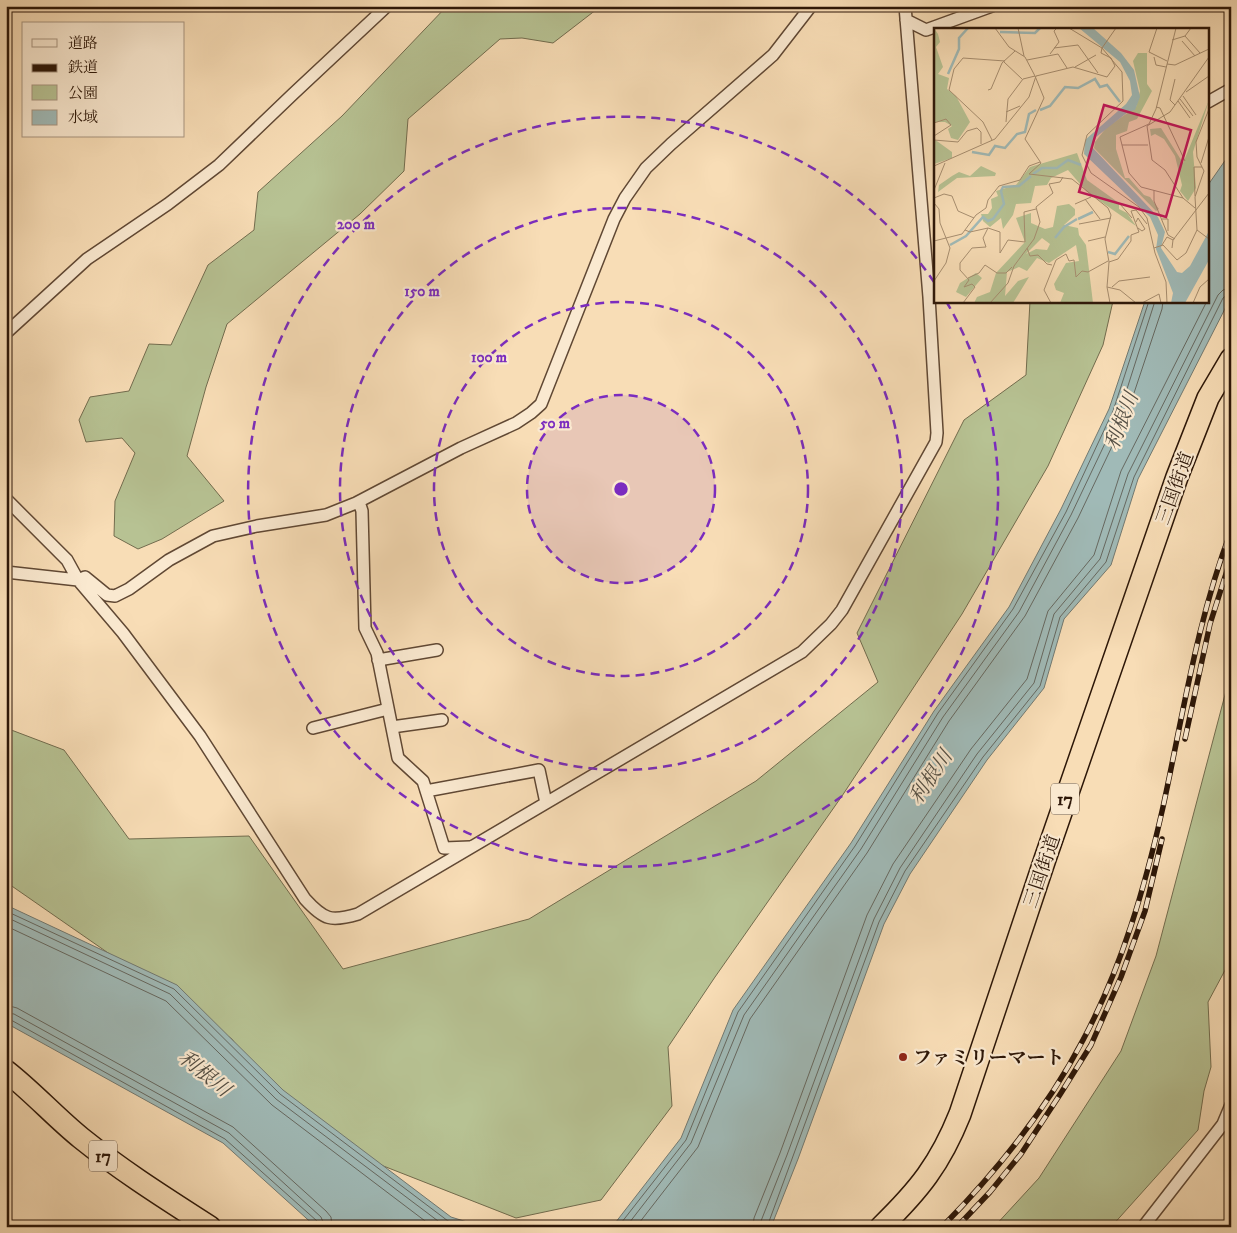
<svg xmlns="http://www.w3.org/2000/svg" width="1237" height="1233" viewBox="0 0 1237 1233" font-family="'IM FELL DW Pica','Noto Serif JP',serif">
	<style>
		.green { fill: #b7c293; stroke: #726c4e }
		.water { fill: #a0bab7; stroke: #727971 }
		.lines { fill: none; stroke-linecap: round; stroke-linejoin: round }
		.shore { stroke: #666860; stroke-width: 1 }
		.street-casing { stroke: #604834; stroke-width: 14 }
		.highway-casing { stroke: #2d1708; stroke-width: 24 }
		.street { stroke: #fae9d0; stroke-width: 11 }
		.highway { stroke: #f8ddb6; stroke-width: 21 }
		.rail-casing { stroke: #2d1708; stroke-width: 5.5 }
		.rail { stroke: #fae9d0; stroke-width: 4; stroke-dasharray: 11; stroke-linecap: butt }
		.ring { fill: none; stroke: #7b2cbf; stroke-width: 2.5; stroke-dasharray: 9 6 }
		.poi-dot { fill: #8f2418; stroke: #fae9d0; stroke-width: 2 }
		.labels { text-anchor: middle; stroke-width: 4.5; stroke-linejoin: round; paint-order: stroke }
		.shield { fill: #fae9d0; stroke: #6a5644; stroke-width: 1 }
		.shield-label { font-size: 18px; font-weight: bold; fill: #2d1708 }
		.street-label { font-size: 19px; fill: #2d1708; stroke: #fae9d0 }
		.poi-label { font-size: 19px; font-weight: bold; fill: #2d1708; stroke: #fae9d0; text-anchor: start }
		.water-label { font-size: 20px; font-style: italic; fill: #555045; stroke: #fae9d0 }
		.inset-river { fill: none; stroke: #a0bab7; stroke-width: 2.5 }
		.inset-road { fill: none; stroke: #a78e70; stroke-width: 1 }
		.view { fill: #c2185b; fill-opacity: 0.15; stroke: #c2185b; stroke-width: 2.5 }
		.inset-edge { fill: none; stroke: #2d1708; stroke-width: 2.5 }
		.centre { fill: #7b2cbf; stroke: #fae9d0; stroke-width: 2.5 }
		.ring-label { font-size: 15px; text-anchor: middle; font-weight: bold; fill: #7b2cbf; stroke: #fae9d0; stroke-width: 4.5; stroke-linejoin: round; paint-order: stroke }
	</style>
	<rect width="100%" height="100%" fill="#f8ddb6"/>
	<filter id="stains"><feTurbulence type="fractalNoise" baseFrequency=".004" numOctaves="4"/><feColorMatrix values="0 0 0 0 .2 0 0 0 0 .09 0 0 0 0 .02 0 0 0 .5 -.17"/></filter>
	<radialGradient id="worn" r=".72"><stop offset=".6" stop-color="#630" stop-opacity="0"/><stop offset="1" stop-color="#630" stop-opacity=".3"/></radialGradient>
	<path class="green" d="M447,6h154l-48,37 -31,-5 -22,1 -92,80 -4,52 -44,43 -133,110 -21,63 -19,69 37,45 -62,38 -24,10 -24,-13 1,-35 20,-48 -13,-15 -36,4 -7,-22 11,-23 39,-6 20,-47 22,1 37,-80 46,-35 4,-38 84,-76z
		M1030,301h83l-10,44 -55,121 -86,148 -120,182 -127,181 -47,70 4,59 -71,94 -85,18 -227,-89 -57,-90 -226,-157v-154l58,22 65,89 120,-3 94,133 186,-50 227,-138 122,-99 -21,-49 107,-213 62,-45z
		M1231,672v287l-23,43 3,65 -7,24 -6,39 -87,97h-117l45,-49 82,-127 35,-95z"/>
	<path class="water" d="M1231,152v145l-93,182 -27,86 -47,54 -20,69 -57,72 -77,114 -26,50 -86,235 -27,68h-159l69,-89 52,-128 118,-167 83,-132 75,-104 52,-98 48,-100 36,-108h63v-116z
		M6,905l171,80 106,105 168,127 32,10h-167l-93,-84 -217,-120z"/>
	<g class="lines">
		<path class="shore" d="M6,911l168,78 106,105 168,127 18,6
			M6,917l164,77 106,105 170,128
			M6,926l160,75 106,104 161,122
			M6,1005l11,3 216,119 93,84 5,6 1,10
			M6,1013l8,1 215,119 92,84 4,10
			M6,1019l5,1 214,119 92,82 2,6
			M618,1227l68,-87 52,-128 117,-166 83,-133 75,-104 53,-97 47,-101 36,-110
			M626,1227l65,-84 53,-128 117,-166 82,-132 76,-105 52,-97 48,-101 36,-113
			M636,1227l62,-80 52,-128 117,-166 82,-132 76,-105 53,-98 48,-101 36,-108 1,-8
			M753,1227l1,-9 26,-65 87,-238 26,-51 78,-115 56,-70 21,-68 46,-56 27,-84 86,-170
			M760,1227l1,-6 26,-66 87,-236 26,-51 77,-114 57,-71 20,-69 46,-55 28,-85 90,-179 5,-5 8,-2
			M767,1227l112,-305 26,-51 78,-114 57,-71 20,-69 46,-55 28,-85 89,-179 4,-3 4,-1"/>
		<g class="street-casing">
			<path id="street" d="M906,20l20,10 66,-24
				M1208,102l23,-13
				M6,333l81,-74 81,-55 51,-39 74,-71 94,-88
				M6,499l61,61 11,20 7,-3 22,18 8,1 14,-7 40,-29 44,-24 44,-10 69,-11 30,-12 105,-55 55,-25 15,-10 10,-9 73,-185 11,-21 21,-30 25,-24 102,-89 38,-49
				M359,502l3,9 3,117 12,25 21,105 25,23 21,67 26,-1
				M6,572l72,8 45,53 77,103 105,163c19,21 26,23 53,15l444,-262 29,-28 11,-14 94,-168 1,-9 -8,-136 -24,-291
				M378,660l59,-10
				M392,727l50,-7
				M313,728l75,-19
				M426,791l113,-21 7,33
				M1143,1227l80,-103 8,-19"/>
		</g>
		<g class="highway-casing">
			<path id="highway" d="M6,1071c27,21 49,46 75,67 41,33 84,60 129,89
				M881,1227c38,-37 59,-63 79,-113l85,-255 132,-382 31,-79 23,-39"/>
		</g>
		<use href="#street" class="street"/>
		<use href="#highway" class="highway"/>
		<g class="rail-casing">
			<path id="rail" d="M1185,739l25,-115 21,-66
				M942,1227c55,-56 105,-118 141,-187 39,-73 62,-153 80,-233 20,-92 34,-187 68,-276
				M957,1227l33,-35 31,-38 40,-61 30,-48 30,-68 24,-66 17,-72"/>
		</g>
		<use href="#rail" class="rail"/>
	</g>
	<circle cx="621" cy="489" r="94" fill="#7b2cbf" fill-opacity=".12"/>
	<g class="ring">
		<circle cx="621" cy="489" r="94"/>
		<circle cx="621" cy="489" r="187"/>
		<circle cx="621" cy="489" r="281"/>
		<path d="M946 301A375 375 0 1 1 936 285"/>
	</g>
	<circle class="poi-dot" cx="903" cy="1057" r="5"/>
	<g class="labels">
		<g class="shield">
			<rect x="1051" y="783.5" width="28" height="31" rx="4"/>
			<rect x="89" y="1140.5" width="28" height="31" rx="4"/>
		</g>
		<g class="shield-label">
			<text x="1065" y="805">17</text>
			<text x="103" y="1162">17</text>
		</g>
		<g class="street-label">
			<text transform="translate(1174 488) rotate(-70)" y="7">三国街道</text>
			<text transform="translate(1041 871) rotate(-71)" y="7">三国街道</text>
		</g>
		<g class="poi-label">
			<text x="913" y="1064">ファミリーマート</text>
		</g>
		<g class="water-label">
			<text transform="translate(1121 421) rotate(-69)" y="7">利根川</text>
			<text transform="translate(930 777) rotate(-56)" y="7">利根川</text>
			<text transform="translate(205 1073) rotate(39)" y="7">利根川</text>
		</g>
	</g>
	<g transform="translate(934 28)">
		<rect width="275" height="275" fill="#f8ddb6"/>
		<path d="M0,0l4,6 2,8 -4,5 7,20 -5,7 11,4 -2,11 9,7 14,26 -12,18 -7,-2 -3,-9 4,-3 -7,-4h-11zM204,25h9v31l5,7 -15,28 -8,3 -2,9 -11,4v14l9,29h4l15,17 6,2 9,12 -3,2 -62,-63 1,-6 11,-14 30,-21 4,-16 -7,-30zM275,72l-16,52 3,36 -8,13 -8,-10 2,-6 -7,-29 -11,-17 -9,-5 -4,2 -1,-7 11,-1 22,35zM0,111l18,13v6l-18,6zM143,125l10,27 32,23v6l8,4 9,13 -49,-34 -19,-22 -17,8 -4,7 -12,1 -4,17 -15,1 -3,11 -10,14 -2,-11 -11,9 -7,-6 -2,-7h7l4,-6 -1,-9 7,-3 -2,-5 20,-6 14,-18zM47,138l15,7 -1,3 -38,2 -19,14 1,-7 13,-9 7,-4 11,4zM135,176l6,5v6l-11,10 14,3 1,7 7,10 7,58h-33l4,-10 -8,-3 -2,-6 12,-21 13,-2 -3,-16 -27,18 -12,-5 -10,13 -8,-4 -12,5 -2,24 13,-15 11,-4 -16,26h-39l3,-6 13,-5 6,-19 29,-31 -9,-24 15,-5v10l14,6 8,-2 4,-21zM108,210l8,6 -3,6 -11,-1 -10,5zM42,245l6,5 -16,19 -10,-5 4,-9z" fill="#b7c293" fill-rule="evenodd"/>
		<path d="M145,0h14l28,25 13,17 6,27 -5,13 -7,2 -32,25 -4,10 66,70 7,15 -4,16 16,24 5,1 8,-7 19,-35v29l-24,43h-14l2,-10 -17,-44 2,-14 -8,-18 -66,-63 1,-14 41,-36 6,-9 -2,-14 -10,-19z" fill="#a0bab7"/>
		<path class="inset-river" d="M66,4l35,1 5,-5M14,46l11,-25v-11l9,-10M106,82l10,-4 15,-19 13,1 17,-9 5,8 7,-2 13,17M38,124l17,3 6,-9 10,2 12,-14 8,-2 4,-18 7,-4M99,146l9,-6h15l11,-8 13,5M144,191l15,-7M121,210l9,-11 13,-8M16,217l16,-9 17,-19 5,4 5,-2 11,-15 -3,-13 2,-4 16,-1 12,-10M174,224l7,2 14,-18"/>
		<path class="inset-road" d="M61,0l14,19 16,10 10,19M84,0l6,28M135,0l33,20 20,24 1,29 -36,34 -5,20 9,18 48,34 8,11 8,35 11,29 1,21M223,0l-8,24 18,9M242,0l-20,81 -7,15 -29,13 9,36 12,14 42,11M251,8l15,17M238,12l13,-4 6,-8M248,13l13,15M120,20l24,-3 20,28M168,20l14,-20M116,26l9,-12 -5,-11 3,-3M220,29l2,8 10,2M93,32l31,-6 9,14M70,34l18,17M233,36l8,1 34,-16M141,39l21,-12M241,51l-5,21 5,5M54,62l3,-1 11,-26 13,-12M252,64l23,-16M249,68l13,19M246,71l13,17M244,73l12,17M222,79l4,1 25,53M72,84l14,-6M72,94l2,-23 15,-20 12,-3 9,22 -19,41 16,24 -12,11 43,5 36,29 3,7 -6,24 4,23 -2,25 13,3 16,13M0,95l12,-4 5,6 -17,11M0,112l24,2 9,-11 10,-3 4,4v12M58,112l-9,-18 -34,-32 5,-21 9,-11 42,3M188,117h26M267,135l8,-26M0,138l61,-27 34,-42 7,-21 37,-9 34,10 8,-11 -4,-8 -10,-5 1,-5M0,162l11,-27M220,162v11l14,34 7,4M261,168l-1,-29h8M0,170l10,-4 8,2 6,15 16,7M151,171l15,20M0,175l5,6 1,14 10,25 -4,15 -12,18M141,176l16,-7M186,176l12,14M261,180l-12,-10 -18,-28 -13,-10 -5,-34 23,-14 39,-55M228,191h6v12M202,194l2,-4 7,11 -3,2 -4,-3M145,196l32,-6M31,202l5,2 18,-4 12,4v21l8,-13 17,2 -1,-30 12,-3M263,202l12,9M239,212l36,-47M0,213l28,-7 14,-19 10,-7 2,-8 11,-14 21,-6 9,-14 11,-4M154,213l17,-4M228,217l5,-8 6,3 -1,8M93,220l3,8 8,-1 9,9 5,1M220,220l9,-3 14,15 9,-7 11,-23 -2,-33 9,-26 -7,-14 -1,-15 13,-33M175,234l9,-3 13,-18v-6l8,-3 -8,-21 5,-1 11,14M34,250l11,-5 6,-8 12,8h9l6,-6M173,259l3,16M178,259l7,-6 31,-4M29,275l12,-16 -3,-3 -8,3 5,-7 -9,-10v-7l12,-15 14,-1 -3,-9 5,-10M56,275l18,-20 6,-17 20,-27 6,-17 -4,-15 17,-14 -4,-9 11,-2 3,-5M117,275l-7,-13 12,-30 10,-6 3,7 5,-1 2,17 6,-6 6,1 20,-11M208,275l17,-9 2,9M259,275l7,-16 9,-8"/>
		<path class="view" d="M170,77l87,25 -25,87 -87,-25z"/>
		<rect width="275" height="275" class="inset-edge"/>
	</g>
	<circle cx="621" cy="489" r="8" class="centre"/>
	<g class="ring-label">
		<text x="356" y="229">200 m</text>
		<text x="422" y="296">150 m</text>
		<text x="489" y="362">100 m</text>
		<text x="555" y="428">50 m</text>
	</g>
	<rect width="1237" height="1233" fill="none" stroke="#f8ddb6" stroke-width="25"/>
	<rect x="8" y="8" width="1222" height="1218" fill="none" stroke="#2d1708" stroke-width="2.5"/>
	<rect x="12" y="12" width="1212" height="1208" fill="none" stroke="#2d1708"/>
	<rect x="22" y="22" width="162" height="115" fill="#fae9d0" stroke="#a89580"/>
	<rect x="32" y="39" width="25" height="8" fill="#fae9d0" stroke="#a89580"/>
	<text x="68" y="48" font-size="15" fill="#2d1708">道路</text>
	<rect x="32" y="64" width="25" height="8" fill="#2d1708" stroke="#a89580"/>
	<text x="68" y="72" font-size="15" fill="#2d1708">鉄道</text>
	<rect x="32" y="85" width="25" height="15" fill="#b7c293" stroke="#a89580"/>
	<text x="68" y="98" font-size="15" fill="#2d1708">公園</text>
	<rect x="32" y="110" width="25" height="15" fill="#a0bab7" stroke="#a89580"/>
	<text x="68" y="122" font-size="15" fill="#2d1708">水域</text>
	<rect width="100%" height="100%" filter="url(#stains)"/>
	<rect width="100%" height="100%" fill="url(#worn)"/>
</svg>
